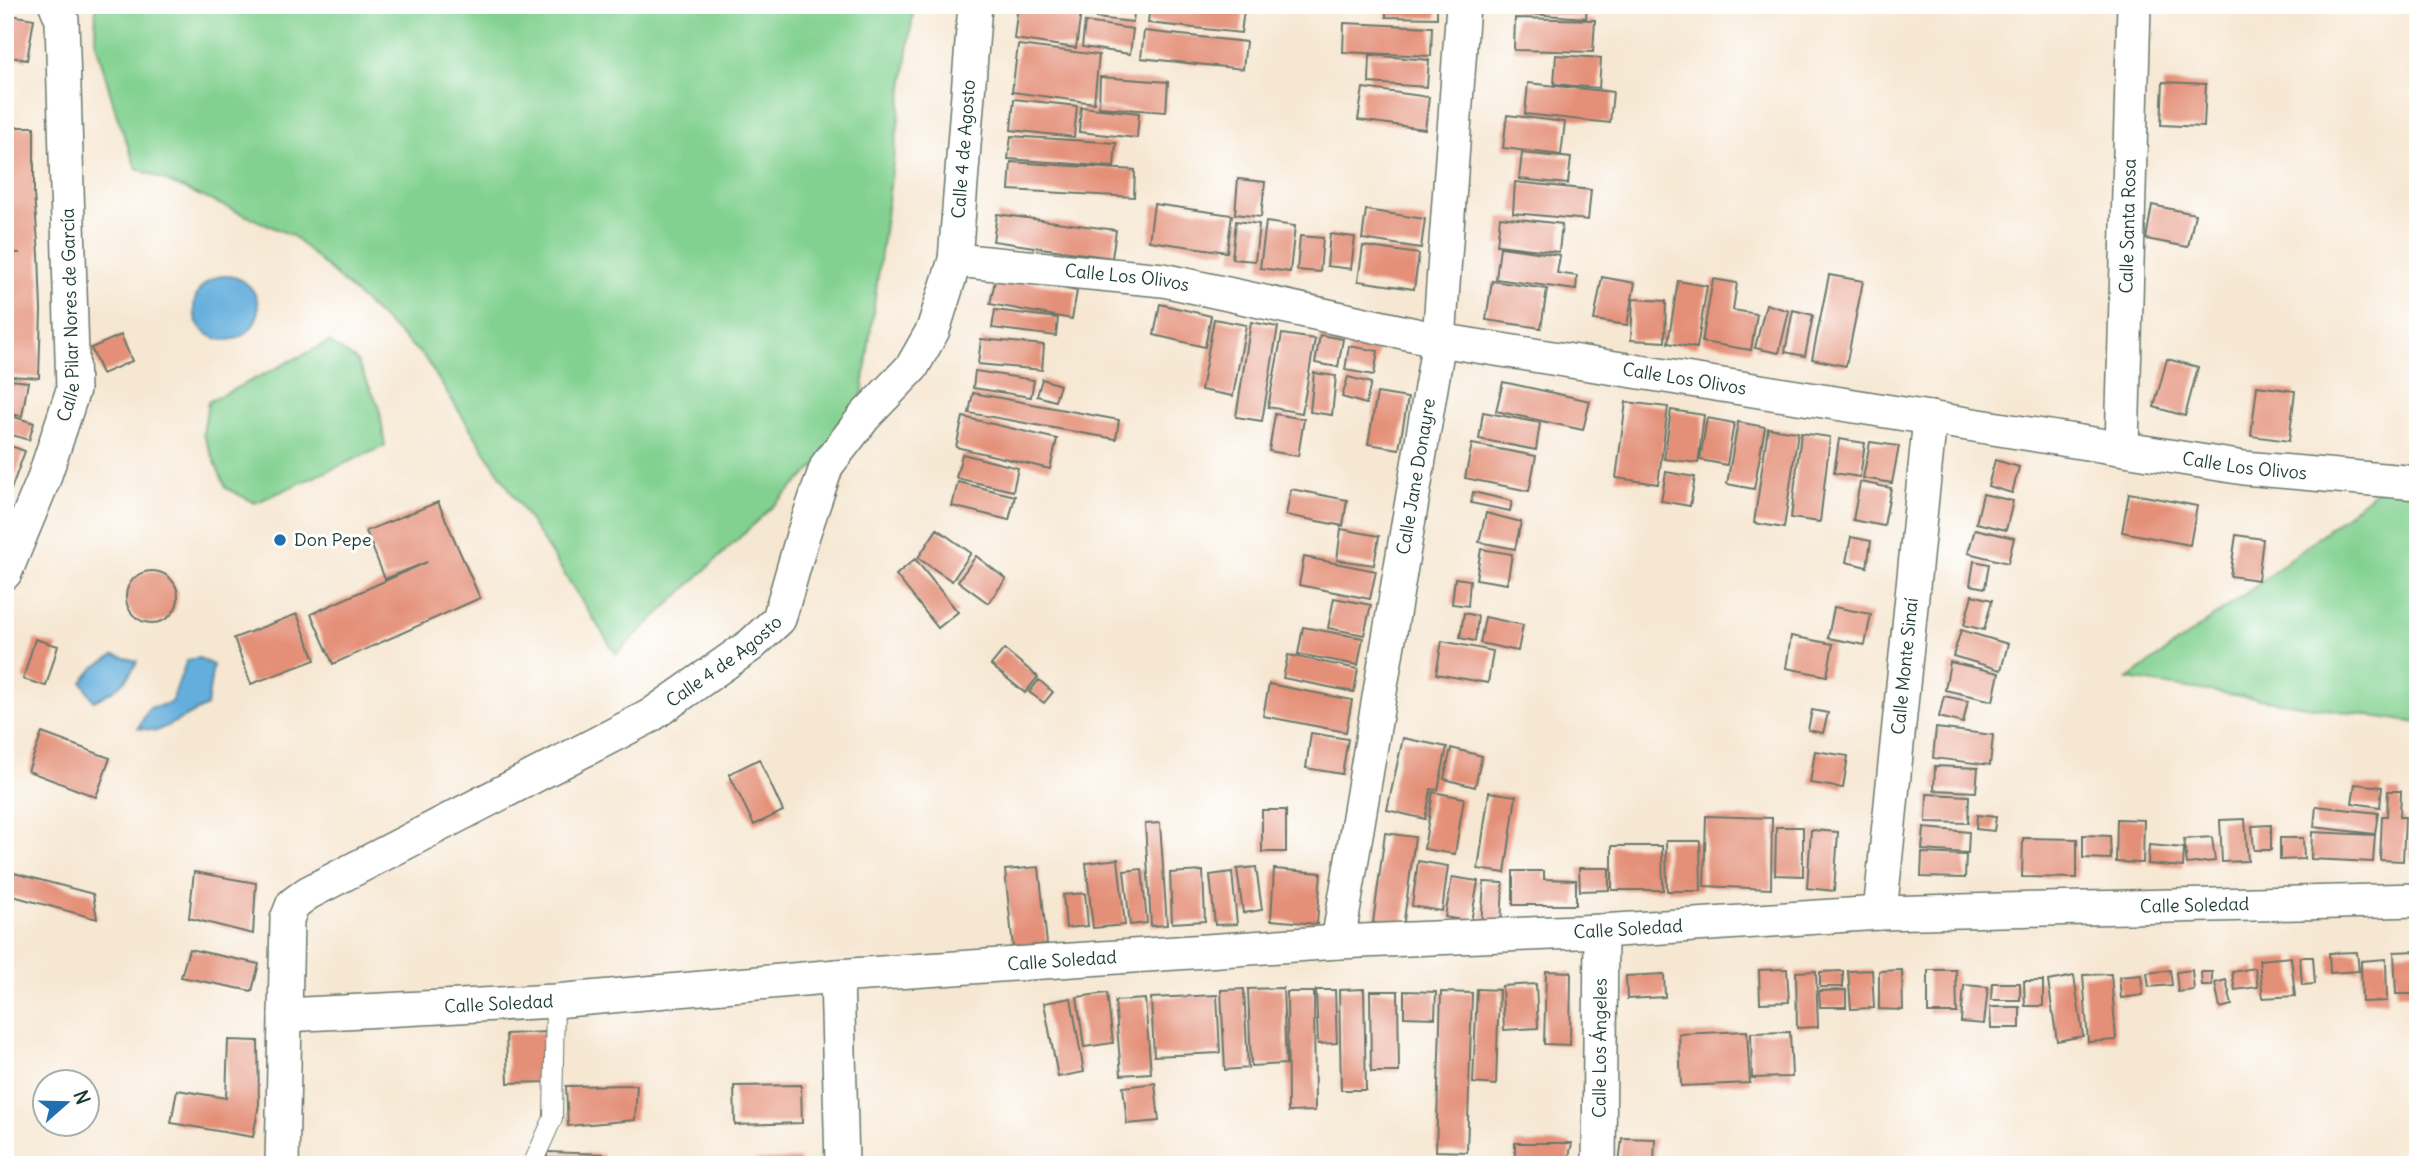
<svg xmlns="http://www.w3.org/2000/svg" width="2423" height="1170" viewBox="0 0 2423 1170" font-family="Delius,sans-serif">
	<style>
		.green { fill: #82d190; stroke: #508762; stroke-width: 2 }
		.water { fill: #64aedc; stroke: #427688; stroke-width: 2 }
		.building { fill: #e49078 }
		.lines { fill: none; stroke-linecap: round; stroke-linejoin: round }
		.service-casing { stroke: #6a786b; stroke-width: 20 }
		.minor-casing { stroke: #6a786b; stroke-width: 36 }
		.service { stroke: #fff; stroke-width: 18 }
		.minor { stroke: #fff; stroke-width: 33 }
		.poi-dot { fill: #1f6fb2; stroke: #fff; stroke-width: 2.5 }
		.labels { text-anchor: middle; stroke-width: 6; stroke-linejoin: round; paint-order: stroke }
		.street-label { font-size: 18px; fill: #1f3d34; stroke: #fff }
		.poi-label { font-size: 18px; fill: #1f3d34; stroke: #fff; text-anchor: start }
	</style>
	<rect width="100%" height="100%" fill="#fff"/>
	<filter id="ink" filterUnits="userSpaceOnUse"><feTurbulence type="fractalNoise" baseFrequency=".0143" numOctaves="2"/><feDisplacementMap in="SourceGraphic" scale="14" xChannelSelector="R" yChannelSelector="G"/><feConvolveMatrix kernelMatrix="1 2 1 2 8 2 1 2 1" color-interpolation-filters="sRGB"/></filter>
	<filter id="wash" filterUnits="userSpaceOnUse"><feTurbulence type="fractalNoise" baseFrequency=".00686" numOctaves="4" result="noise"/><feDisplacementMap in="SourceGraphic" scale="28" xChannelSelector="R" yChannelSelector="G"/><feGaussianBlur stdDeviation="1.57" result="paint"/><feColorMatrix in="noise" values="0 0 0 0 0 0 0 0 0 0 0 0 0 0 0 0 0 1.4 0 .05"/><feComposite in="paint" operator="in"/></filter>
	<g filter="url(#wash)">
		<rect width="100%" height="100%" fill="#f6e7d2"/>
		<path class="green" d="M96,5h818l-56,421 -242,228 -192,-297 -131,-121 -157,-68 -19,-52 -22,-76z
			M329,342l27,18 23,46 6,40 -130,57 -29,-15 -23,-54 5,-32z
			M2418,458v265l-290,-44 132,-96z"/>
		<path class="water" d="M194 308a32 32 0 1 1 64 0a32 32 0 1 1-64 0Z
			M114,655l23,6c-9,22 -23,30 -43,40l-12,-19 12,-14z
			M199,658l14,7 -6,41 -50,25 -19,-3 11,-20 22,-5 16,-43z"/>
		<g id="blocks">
			<path class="building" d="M1018,5h64l-6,43 -62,-9z
				M1098,5h37l-2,17 -37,-4z
				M1150,5h48l46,5 -3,23 -93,-10z
				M1386,5h51v13l-51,-1z
				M1517,5h70l-1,13 -70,-5z
				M5,14l29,5 -7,41 -22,-4z
				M1515,18l80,2 -2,32 -79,-2z
				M1085,22l48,7 -3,25 -48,-7z
				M1344,23l88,4 -1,29 -88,-4z
				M1144,31l102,11 -3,27 -102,-11z
				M1018,45l81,10 -5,48 -82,-11z
				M1370,55l59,5 -2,27 -58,-4z
				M1556,55l45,3 -2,30 -45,-4z
				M1100,77l68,5 -2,30 -67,-5z
				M2163,82l43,2 -2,43 -43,-2z
				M1528,83l85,9 -3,31 -85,-9z
				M1363,88l66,9 -4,32 -67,-9z
				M1014,99l63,7 -3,31 -63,-7z
				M1081,107l58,6 -2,25 -58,-6z
				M1507,115l58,7 -4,33 -58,-7z
				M5,127h29v68l5,59 2,57 -2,67 -28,-2 -1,4 18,2 -6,34 -17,-3v-160h15l-15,-1z
				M1011,136l105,7 -2,24 -106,-8z
				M1522,153l49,5 -3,26 -49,-5z
				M1011,162l124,8 -1,27 -125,-7z
				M1238,179l27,3 -4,35 -26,-3z
				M1515,182l76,8 -3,30 -75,-7z
				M1154,204l78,11 -5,37 -78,-11z
				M2152,205l43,9 -7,33 -42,-8z
				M1366,210l59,9 -4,29 -59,-9z
				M997,214l119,16 -4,28 -119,-17z
				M1500,217l62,7 -3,28 -62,-7z
				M1236,221l23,3 -4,37 -23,-2z
				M1266,222l29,4 -5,46 -30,-4z
				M1330,234l25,3 -4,32 -24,-3z
				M1300,236l23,2 -3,34 -23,-2z
				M1363,246l56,8 -5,35 -56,-8z
				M1500,247l60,8 -3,18 20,3 -1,14 -80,-11z
				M1829,275l34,6 -17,85 -34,-7z
				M996,276l81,15 -5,28 -82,-15z
				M1602,277l33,6 -8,42 -33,-5z
				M1713,279l24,4 -4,27 24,4 -6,36 -49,-8z
				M1492,281l55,8 -6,39 -55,-8z
				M1678,281l29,5 -10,62 -29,-5z
				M1633,299l33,2 -1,41 -34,-2z
				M1160,304l51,12 -6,31 -51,-12z
				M1766,304l23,7 -10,42 -24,-5z
				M995,310l63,8 -2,18 -64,-8z
				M1793,310l20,5 -8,41 -20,-4z
				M1214,319l32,6 -13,71 -32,-6z
				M1251,322l27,5 -16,94 -26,-4z
				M1282,334l33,5 -13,74 -34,-6z
				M121,335l11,26 -30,13 -11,-26z
				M1320,335l23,4 -5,28 -23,-4z
				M981,339l63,6 -2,25 -64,-6z
				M1349,346l29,5 -4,24 -29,-5z
				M2167,359l31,8 -13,49 -31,-9z
				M975,371l59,9 -3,17 -58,-9z
				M1314,373l22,3 -4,39 -22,-3z
				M1348,377l23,6 -5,21 -24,-7z
				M1042,379l18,6 -5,16 -18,-5z
				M1503,382l87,19 -7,29 -87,-19z
				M2257,386l38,5 -6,50 -38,-5z
				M973,393l146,27 -3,19 -147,-26z
				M1377,393l31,5 -9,51 -31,-5z
				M1626,402l42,5 -10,77 -42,-6z
				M1671,410l33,5 -6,48 -34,-4z
				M1483,412l57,11 -4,27 -57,-11z
				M5,414l29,9 -5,17 -24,-7z
				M1275,414l29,5 -6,37 -29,-5z
				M963,417l94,22 -7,30 -94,-22z
				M1707,418l27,5 -7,42 -27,-5z
				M1738,422l27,5 -11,62 -27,-5z
				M1768,428l30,4 -14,96 -30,-5z
				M1801,433l29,4 -10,85 -29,-4z
				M1839,439l26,4 -5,34 -26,-4z
				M1870,442l29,4 -7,37 -29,-5z
				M5,444l20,7 -19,52h-1z
				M1472,444l64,12 -7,35 -64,-13z
				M962,454l56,14 -5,23 -57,-13z
				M1995,460l24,7 -7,26 -24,-7z
				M1666,472l29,5 -5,29 -29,-5z
				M958,482l57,14 -6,24 -57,-14z
				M1860,482l31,6 -7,38 -31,-6z
				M1291,489l56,11 -4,26 -57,-11z
				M1473,492l39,9 -2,10 -39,-8z
				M2129,493l68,13 -7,39 -68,-13z
				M1983,494l30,7 -7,29 -30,-7z
				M438,502l42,96 -147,66 -22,-50 116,-52 -42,17 -19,-48z
				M1486,513l35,9 -6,27 -36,-7z
				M937,529l34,24 -19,28 -34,-23z
				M1341,529l38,7 -5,29 -37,-5z
				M1975,529l39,9 -6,25 -40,-10z
				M2236,535l27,4 -5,41 -28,-4z
				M1851,537l20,4 -4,26 -21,-5z
				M1481,549l31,5 -5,30 -31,-5z
				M976,556l30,23 -18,24 -30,-22z
				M1304,557l72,14 -6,28 -71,-14z
				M915,559l43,53 -20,16 -42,-53z
				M1974,561l15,3 -4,24 -15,-3z
				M126 597a26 26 0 1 1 52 0a26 26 0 1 1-52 0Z
				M1455,578l15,2 -2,26 -16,-2z
				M1972,595l20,5 -8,30 -20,-5z
				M1334,598l37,7 -7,30 -36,-7z
				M1834,607l37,7 -6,31 -37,-7z
				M1464,613l14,3 -3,25 -15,-3z
				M297,614l18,46 -64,24 -17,-46z
				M1485,617l38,8 -5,26 -38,-8z
				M1303,627l60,11 -5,27 -60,-11z
				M1961,630l47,14 -7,26 -48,-14z
				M1791,636l42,8 -6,32 -41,-8z
				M35,639l23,7 -12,40 -23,-7z
				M1442,641l51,10 -5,32 -52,-9z
				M1004,649l34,28 -13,16 -34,-28z
				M1288,655l70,14 -4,23 -71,-14z
				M1950,662l49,11 -6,28 -48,-11z
				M1039,680l14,12 -9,11 -15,-11z
				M1269,684l83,16 -6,32 -83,-16z
				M1944,696l24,5 -5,22 -24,-6z
				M1812,710l16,3 -5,20 -15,-3z
				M1936,728l57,7 -3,30 -57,-7z
				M42,733l68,25 -14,39 -68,-26z
				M1311,733l37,6 -6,35 -36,-6z
				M1403,738l44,9 -9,43 -7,-1 -6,30 -38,-9z
				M1451,748l31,8 -7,31 -31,-8z
				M1815,751l33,5 -5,32 -33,-5z
				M759,759l24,52 -29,14 -25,-51z
				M1935,766l43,2 -2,24 -42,-2z
				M2355,784l27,3 -2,20 -28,-4z
				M2388,791h13l-1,26h5l-2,44 -23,-1 2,-44h5z
				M1433,792l31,6 -9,56 -31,-5z
				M1489,792l27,4 -11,77 -27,-4z
				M1927,794l42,2 -1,27 -42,-1z
				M2316,806l62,7 -3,21 -61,-7z
				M1262,810h24v42h-24z
				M2409,813h9v45l-8,1z
				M1977,815l19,2 -2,14 -18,-2z
				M1706,816l66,2 -1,71 -67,-3z
				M2117,819l27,1 -1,43 -27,-1z
				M2245,819l3,42 -26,1 -2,-42z
				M1160,823l7,102 -16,1 -6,-102z
				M2271,825v25h-17l-2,-24z
				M1776,827h27v49l-28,-1z
				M1924,828l45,4 -1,21 -46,-3z
				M1811,830l27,2 -4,59 -27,-3z
				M2312,832l63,3 -2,27 -62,-3z
				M1385,833l30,4 -12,91 -30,-5z
				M2083,835l27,1 1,23 -28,-1z
				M2212,837l3,24 -28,3 -3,-25z
				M2023,838l54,1v39l-55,-1z
				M2280,838h23l1,21 -24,1z
				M1666,841h34l1,50h-34z
				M2149,845l35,3 -1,19 -35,-3z
				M1612,846h50l1,44h-51z
				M1922,853l44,2 -1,23 -44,-1z
				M1118,859l7,66 -32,3 -7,-65z
				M1418,861l30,5 -6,45 -30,-5z
				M1039,867l8,77 -34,4 -8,-78z
				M1256,867l6,43 -19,3 -6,-44z
				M1579,868h30v22l-29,1z
				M1142,869l5,54 -17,2 -6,-54z
				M1274,869l47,4 -4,51 -46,-4z
				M1203,871l2,50 -33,2 -2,-50z
				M1513,871h31v8l32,1v25h-63z
				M194,872l62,11 -3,51 -64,-16z
				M1232,872l5,52 -22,1 -5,-50z
				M14,873l79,21 4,25 -88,-24z
				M1452,877l26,4 -7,41 -26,-5z
				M1484,882l19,1 -2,43 -20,-1z
				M1085,893l3,33 -22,2 -3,-33z
				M189,949l70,15 -7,27 -71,-14z
				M2418,951v43h-22l-2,-42z
				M2357,952l2,19 -29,2 -1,-20z
				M2291,957l4,39 -32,2 -4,-38z
				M2300,957h13l2,27 -13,1z
				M2386,959l1,42 -25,1 -1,-41z
				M2255,968l3,19 -23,3 -3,-18z
				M1787,969l2,33 -29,1 -1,-33z
				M1872,970l2,38 -23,1 -3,-38z
				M1902,970l1,40 -24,-1v-38z
				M1928,970h28l1,43h-29z
				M2170,970l2,15 -23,2 -2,-14z
				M2192,970l2,20 -16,2 -2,-20z
				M1546,971l25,1 -1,73 -26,-1z
				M1816,971l2,56 -21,1 -1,-56z
				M1843,971v16h-23v-15z
				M2201,972h11v14h-10z
				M1664,974l1,23 -38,2 -1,-23z
				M2111,974l5,66 -28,2 -5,-67z
				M2141,975l2,20 -22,3 -2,-21z
				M2074,976l9,60 -26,5 -9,-60z
				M2226,980l6,25 -12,3 -5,-25z
				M2024,981h19v25h-18z
				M1992,983h28v17h-29z
				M1536,984l2,44 -34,2 -2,-44z
				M1964,985l24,2 -4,37 -23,-2z
				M1283,988l3,76 -35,2 -3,-77z
				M1244,989l4,79 -23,2 -4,-80z
				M1364,989l2,101h-25l-2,-100z
				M1477,989l22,1 -3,95 -23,-2z
				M1316,990h19l2,53 -19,1z
				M1846,990v17h-26l-1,-16z
				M1370,991h28l1,81h-28z
				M1404,991l32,1 -1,26 -31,-1z
				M1287,992h27l1,119 -27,1z
				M1441,992l31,1 -5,159 -31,-1z
				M1107,993l6,50 -29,4 -7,-50z
				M1217,995l3,58 -66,3 -3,-58z
				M1071,998l13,74 -26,5 -14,-74z
				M1145,999l6,74 -30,2 -6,-74z
				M1990,1007h30v21h-29z
				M1747,1031l3,52 -69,3 -2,-52z
				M546,1032l2,50 -40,1 -2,-49z
				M1790,1032l2,45 -40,1 -1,-45z
				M228,1040l30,1 1,63 -6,33 -82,-14 6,-33 49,8z
				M1155,1083l4,38 -32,3 -4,-37z
				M637,1085l-2,35 -67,6 -2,-40z
				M801,1085l1,38 -67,2 -1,-39z
				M1622,1138l33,1 -1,25 -35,1z
				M1515,1143h57l-5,22h-52z
				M547,1152l56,2v11h-56z
				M800,1159v6h-45v-5z"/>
		</g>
	</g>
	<g filter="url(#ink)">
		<use href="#blocks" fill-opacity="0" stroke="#6a786b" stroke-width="2"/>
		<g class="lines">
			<g class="service-casing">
				<path id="service" d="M532,1165l21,-47 2,-117"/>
			</g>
			<g class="minor-casing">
				<g id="minor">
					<path id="s1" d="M955,260l208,20 276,60 805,128 174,15"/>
					<path id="s2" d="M2122,448l12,-443"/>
					<path id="s3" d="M5,573l38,-92 30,-91 -11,-370 -6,-15"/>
					<path id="s4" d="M1880,913l50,-495"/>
					<path id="s5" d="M1338,942l101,-602 24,-335"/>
					<path d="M837,976l5,189"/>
					<path id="s6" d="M285,1015l270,-14 282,-25 501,-34 263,-11 279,-18 538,-13"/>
					<path id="s7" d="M282,1165l5,-246 6,-15 15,-11 342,-177 101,-71 28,-26 24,-84 24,-70 38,-49 47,-49 21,-37 22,-70 20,-255"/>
					<path id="s8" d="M1599,1165l2,-234"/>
				</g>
			</g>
			<use href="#service" class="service"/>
			<use href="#minor" class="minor"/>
		</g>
	</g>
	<circle class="poi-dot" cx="280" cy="540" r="7"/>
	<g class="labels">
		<g class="street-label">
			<text dy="6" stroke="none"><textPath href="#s7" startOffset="1346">Calle 4 de Agosto</textPath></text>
			<text dy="6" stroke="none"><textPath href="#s2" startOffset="222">Calle Santa Rosa</textPath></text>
			<text dy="6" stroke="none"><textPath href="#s1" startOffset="173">Calle Los Olivos</textPath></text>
			<text dy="6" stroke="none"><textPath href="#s3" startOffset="270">Calle Pilar Nores de García</textPath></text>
			<text dy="6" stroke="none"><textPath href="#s1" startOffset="740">Calle Los Olivos</textPath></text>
			<text dy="6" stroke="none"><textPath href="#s1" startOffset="1307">Calle Los Olivos</textPath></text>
			<text dy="6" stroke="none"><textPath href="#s5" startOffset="472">Calle Jane Donayre</textPath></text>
			<text dy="6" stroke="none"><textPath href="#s7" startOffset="758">Calle 4 de Agosto</textPath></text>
			<text dy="6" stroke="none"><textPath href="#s4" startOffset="248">Calle Monte Sinaí</textPath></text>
			<text dy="6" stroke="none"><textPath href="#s6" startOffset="1913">Calle Soledad</textPath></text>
			<text dy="6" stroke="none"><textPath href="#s6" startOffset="1346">Calle Soledad</textPath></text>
			<text dy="6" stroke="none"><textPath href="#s6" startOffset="779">Calle Soledad</textPath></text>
			<text dy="6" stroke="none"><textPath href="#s6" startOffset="214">Calle Soledad</textPath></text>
			<text dy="6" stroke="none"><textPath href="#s8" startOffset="117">Calle Los Ángeles</textPath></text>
		</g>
		<g class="poi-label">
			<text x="294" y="546">Don Pepe</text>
		</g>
	</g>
	<rect width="2423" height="1170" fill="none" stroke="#fff" stroke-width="28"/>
	<g transform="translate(66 1103) rotate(70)"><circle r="33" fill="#ffffff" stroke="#a5b1ae" stroke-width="2"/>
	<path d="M0-5L12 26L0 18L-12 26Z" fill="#1f6fb2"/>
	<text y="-10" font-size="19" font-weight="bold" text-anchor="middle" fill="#1f3d34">N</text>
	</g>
</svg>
